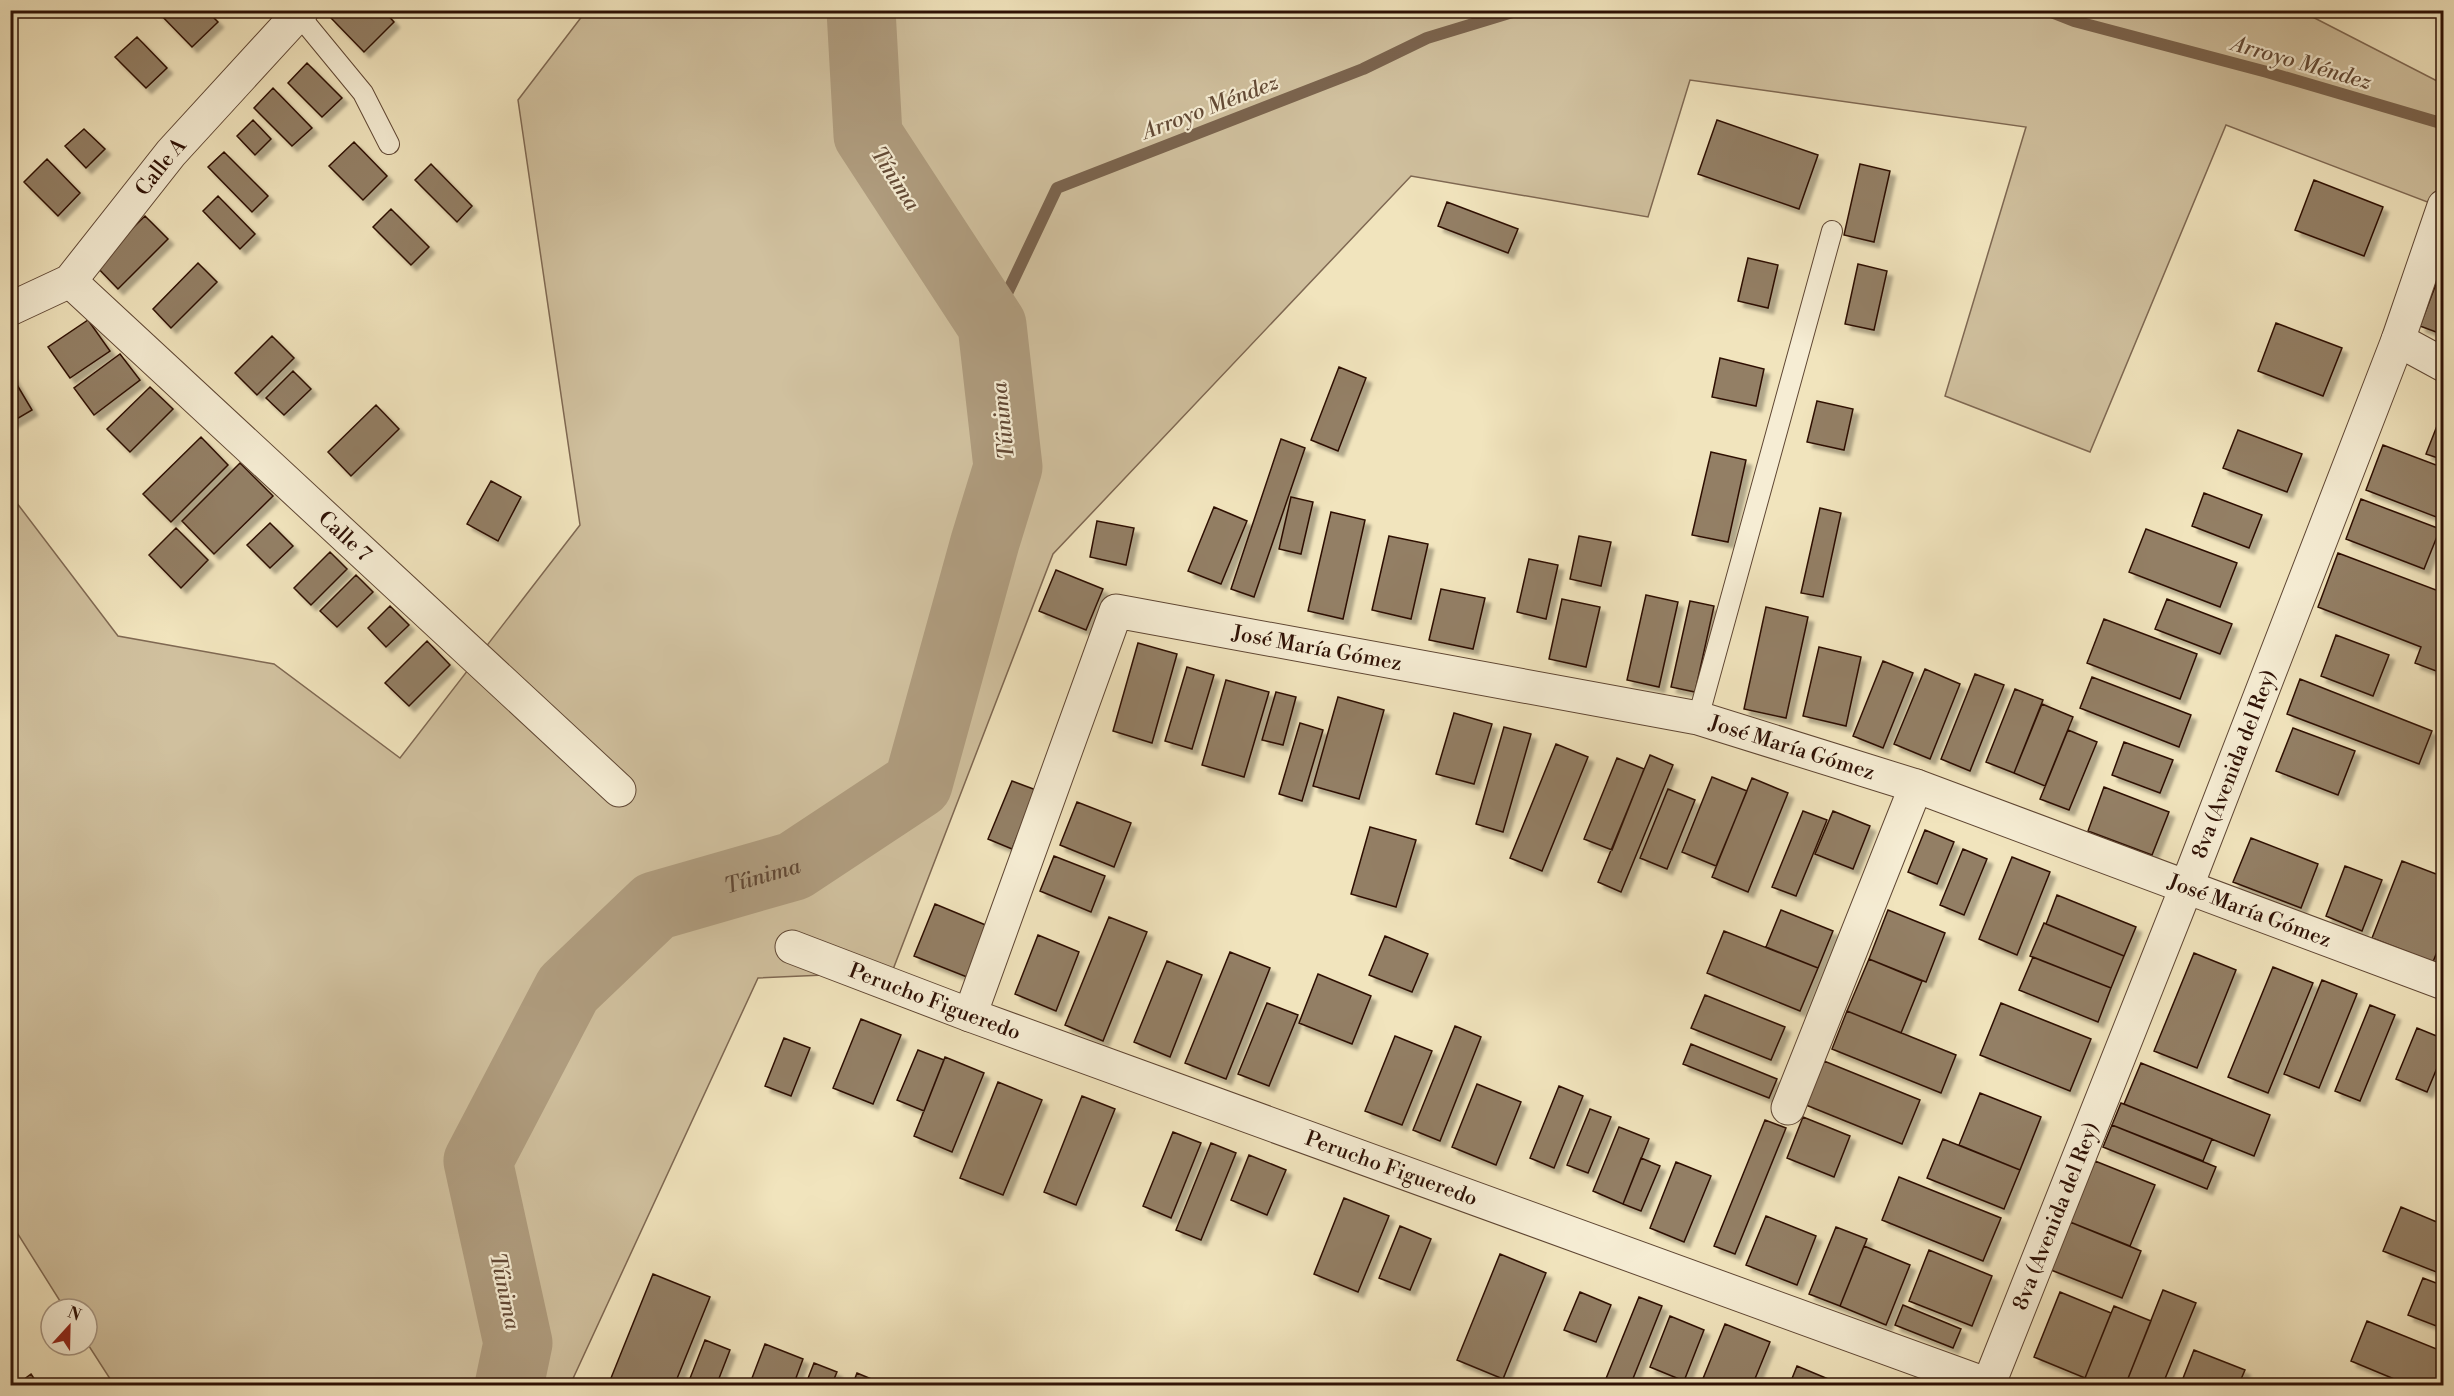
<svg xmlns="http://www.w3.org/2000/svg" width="2454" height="1396" viewBox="0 0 2454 1396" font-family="'Libre Bodoni',serif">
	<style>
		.green { fill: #d0c09e; stroke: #7f6852; stroke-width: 1.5 }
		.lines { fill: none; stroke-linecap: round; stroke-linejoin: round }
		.stream { stroke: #7b644e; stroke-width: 12 }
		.river { stroke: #af9c7e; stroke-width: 69 }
		.building { fill: #937f65; stroke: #2e1105; stroke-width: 1.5; filter: url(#shadow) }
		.service-casing { stroke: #5f4633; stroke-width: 22 }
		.minor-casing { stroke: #5f4633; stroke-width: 35 }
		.service { stroke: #f6edd4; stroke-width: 20 }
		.minor { stroke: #f6edd4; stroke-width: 33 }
		.labels { text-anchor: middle; stroke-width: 4.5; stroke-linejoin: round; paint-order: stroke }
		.street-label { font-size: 21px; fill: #2e1105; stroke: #f6edd4 }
		.water-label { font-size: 22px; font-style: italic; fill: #624935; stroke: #f6edd4 }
	</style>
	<defs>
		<filter id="shadow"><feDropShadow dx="5.5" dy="5.5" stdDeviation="1.5" flood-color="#0004"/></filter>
	</defs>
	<rect width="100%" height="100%" fill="#f1e4bd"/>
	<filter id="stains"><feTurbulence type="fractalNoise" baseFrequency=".00333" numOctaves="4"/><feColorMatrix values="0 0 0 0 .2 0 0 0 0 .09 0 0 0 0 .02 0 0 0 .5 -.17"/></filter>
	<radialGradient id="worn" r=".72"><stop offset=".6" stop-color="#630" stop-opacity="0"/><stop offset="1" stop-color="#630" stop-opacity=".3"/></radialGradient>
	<path class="green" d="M2299,10l144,74v124l-217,-83 -136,327 -145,-56 81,-269 -336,-47 -42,137 -237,-41 -358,378 -161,418 -134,6 -188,407h-456l-27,-42v-34h-22l-54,-86 -1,-729 108,142 156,28 126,94 180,-233 -62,-425 68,-89z"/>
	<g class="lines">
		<path class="stream" d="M2046,10l28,11 193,51 177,52
			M992,325l65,-137 306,-119 64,-31 92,-28"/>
		<path class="river" id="s1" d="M509,1386l9,-43 -40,-182 90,-172 87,-83 139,-40 124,-82 67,-242 23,-75 -16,-142 -124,-190 -7,-125"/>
	</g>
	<path class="building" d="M156,10h50l12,12 -26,25z
		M338,10h45l11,12 -30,30 -33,-34z
		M137,37l30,31 -21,20 -31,-31z
		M307,63l35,35 -20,19 -34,-34z
		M273,88l39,40 -20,18 -38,-38z
		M253,120l18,19 -16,16 -18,-19z
		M1717,120l101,35 -19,54 -101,-35z
		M84,129l21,20 -19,19 -21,-22z
		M354,142l33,34 -24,24 -34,-34z
		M224,152l44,44 -16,16 -44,-45z
		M47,159l33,34 -22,23 -34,-34z
		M431,164l41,42 -15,16 -42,-42z
		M1860,164l30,7 -16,71 -30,-7z
		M2314,180l69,27 -19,49 -69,-26z
		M218,196l37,38 -15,15 -37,-38z
		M1447,202l71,27 -10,24 -70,-27z
		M391,209l38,38 -18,18 -38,-38z
		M145,216l23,23 -50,50 -23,-24z
		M1748,258l30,7 -10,43 -30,-7z
		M198,263l19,19 -46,46 -18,-19z
		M2444,263v72l-24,-9z
		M1858,264l29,7 -13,59 -29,-6z
		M88,320l22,31 -40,27 -22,-31z
		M2276,323l66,25 -19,48 -65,-25z
		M272,336l22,22 -37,37 -22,-22z
		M120,354l20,26 -46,35 -20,-27z
		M1720,358l44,11 -8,37 -44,-9z
		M1339,367l27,11 -28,73 -27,-11z
		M293,371l18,18 -27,26 -18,-17z
		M10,373l22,37 -22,13z
		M150,387l23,22 -43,43 -23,-23z
		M1817,401l36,8 -9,41 -37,-8z
		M376,405l23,24 -48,47 -23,-24z
		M2442,413l2,1v46l-18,-6z
		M2238,430l64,24 -15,38 -64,-24z
		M201,437l27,28 -57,57 -28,-28z
		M1281,439l24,9 -51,149 -23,-8z
		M2383,445l61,23v52l-78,-30z
		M1711,452l35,8 -18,82 -36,-7z
		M240,463l33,33 -59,58 -32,-33z
		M491,481l30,16 -23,44 -31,-17z
		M2204,493l58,22 -13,33 -57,-22z
		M1291,497l22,5 -12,52 -22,-5z
		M2361,499l79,30 -16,40 -78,-30z
		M1214,507l33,14 -26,63 -33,-13z
		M1820,508l21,5 -18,84 -22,-4z
		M1331,512l34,8 -22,99 -35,-8z
		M1097,521l37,7 -8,37 -36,-8z
		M270,523l23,23 -23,22 -23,-23z
		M176,528l32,32 -27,28 -32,-33z
		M2146,529l91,34 -17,44 -91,-35z
		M1389,536l39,8 -17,75 -39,-9z
		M1579,536l32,6 -10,44 -31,-7z
		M330,552l17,17 -36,36 -17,-17z
		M2338,553l106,40v81l-29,-11 6,-16 -103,-40z
		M1529,559l29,6 -12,54 -29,-7z
		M1056,570l47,19 -17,41 -47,-19z
		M356,575l17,17 -36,35 -17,-16z
		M1441,589l44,9 -12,51 -44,-9z
		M1646,595l32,7 -19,85 -32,-7z
		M1562,599l38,8 -14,60 -37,-8z
		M2167,599l65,25 -12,30 -65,-25z
		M1690,601l24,5 -19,86 -24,-5z
		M390,606l19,19 -23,22 -18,-19z
		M1766,607l42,10 -22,101 -42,-9z
		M2104,619l93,35 -17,45 -93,-36z
		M2336,635l53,20 -16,41 -52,-20z
		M427,641l23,24 -41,41 -24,-23z
		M1138,643l39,11 -25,89 -39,-12z
		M1819,647l42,10 -15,69 -43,-10z
		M1883,661l30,12 -30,75 -30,-12z
		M1187,667l27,8 -22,74 -27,-8z
		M1925,669l35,15 -30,75 -36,-15z
		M1975,674l29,11 -34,86 -29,-12z
		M2092,677l99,38 -12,32 -99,-39z
		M2300,679l132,52 -13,33 -132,-50z
		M1226,680l43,12 -25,85 -42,-12z
		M2015,689l28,11 -29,73 -28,-11z
		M1276,692l20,5 -13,48 -21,-5z
		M1338,697l46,13 -25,89 -46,-13z
		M2042,704l31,13 -28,69 -31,-13z
		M1454,713l38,11 -18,60 -38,-10z
		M1300,723l23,7 -21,71 -23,-7z
		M1504,727l27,7 -28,98 -27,-8z
		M2293,728l62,23 -17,44 -62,-24z
		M2068,730l29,12 -28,68 -29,-11z
		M2124,742l49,18 -13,33 -48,-18z
		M1556,744l32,13 -46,114 -32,-13z
		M1650,755l23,10 -52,127 -23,-10z
		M1617,758l27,11 -32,81 -28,-11z
		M1712,777l35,14 -31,75 -34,-14z
		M1752,778l36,15 -40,99 -36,-15z
		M1012,781l24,9 -24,59 -24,-10z
		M2104,787l65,25 -17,43 -64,-24z
		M1668,789l27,11 -28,69 -27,-11z
		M1077,802l54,21 -17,44 -54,-22z
		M1803,811l24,9 -31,76 -24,-9z
		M1833,811l37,15 -17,43 -38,-15z
		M1370,827l46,13 -20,67 -45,-13z
		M1925,830l29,12 -17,42 -29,-12z
		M2251,838l67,26 -17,44 -68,-26z
		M1963,849l24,10 -23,56 -24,-10z
		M1054,856l51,20 -14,36 -51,-21z
		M2012,857l38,15 -33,83 -38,-16z
		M2402,861l42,16v57l-11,28 -61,-24z
		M2345,866l37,14 -20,51 -36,-15z
		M2057,895l79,32 -12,29 -78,-32z
		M935,904l53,22 -21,51 -53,-21z
		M1781,910l52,21 -15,37 -52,-21z
		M1888,910l57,23 -19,49 -57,-23z
		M1109,917l38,15 -44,109 -38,-16z
		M2044,923l80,33 -13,32 -81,-32z
		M1724,931l94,37 -18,43 -93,-38z
		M1038,935l41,17 -23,59 -41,-17z
		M1385,936l43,18 -16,38 -43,-17z
		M1230,952l40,16 -44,111 -41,-16z
		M2194,953l42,17 -39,98 -43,-17z
		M2033,957l78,31 -13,34 -79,-32z
		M1869,959l53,22 -21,52 -54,-22z
		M1167,961l35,14 -32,82 -36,-15z
		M2273,967l40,16 -45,110 -40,-16z
		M1318,974l53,22 -19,48 -53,-21z
		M2322,980l35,14 -38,94 -35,-14z
		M1705,995l80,32 -14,33 -80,-32z
		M1267,1003l31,12 -29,71 -31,-12z
		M2001,1003l90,36 -21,52 -90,-36z
		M2370,1005l25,10 -35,86 -25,-10z
		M1847,1011l109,44 -15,38 -109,-44z
		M861,1019l40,16 -28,69 -40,-16z
		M1455,1026l26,11 -41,104 -27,-11z
		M2417,1028l27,11v12l-17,41 -31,-13z
		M1395,1036l37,15 -30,74 -37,-14z
		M784,1038l26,10 -19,48 -26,-10z
		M1691,1044l86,35 -8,19 -86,-34z
		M918,1050l26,10 -20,51 -27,-11z
		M945,1057l39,16 -32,79 -38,-16z
		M1824,1061l96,39 -18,44 -96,-39z
		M2141,1063l129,52 -16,41 -130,-52z
		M998,1082l44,18 -39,95 -43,-17z
		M1477,1084l44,18 -25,63 -44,-18z
		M1559,1086l24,10 -29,72 -24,-10z
		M1980,1093l61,24 -21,53 -61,-25z
		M1082,1096l33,13 -39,96 -32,-13z
		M2121,1103l91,36 -9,22 -91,-36z
		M1590,1109l21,8 -23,56 -21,-8z
		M1803,1117l47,19 -16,41 -47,-19z
		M1765,1120l21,8 -51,126 -21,-8z
		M2112,1125l104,42 -9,22 -104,-42z
		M1619,1127l30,12 -26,65 -30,-13z
		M1173,1132l28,11 -30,75 -28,-12z
		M1943,1139l77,31 -16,39 -77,-31z
		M1211,1143l25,10 -35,87 -25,-10z
		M1249,1155l37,15 -19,45 -36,-15z
		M1641,1158l19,8 -19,45 -18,-7z
		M2095,1161l60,24 -25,61 -60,-24z
		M1676,1162l35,14 -27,66 -34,-14z
		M1899,1177l102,41 -18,43 -101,-41z
		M1344,1198l45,18 -31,76 -44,-18z
		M2401,1207l43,18v50l-61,-24z
		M1766,1216l50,20 -19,49 -51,-20z
		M2070,1222l71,29 -19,47 -71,-28z
		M1400,1226l31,13 -21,51 -31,-12z
		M1836,1227l31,12 -27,67 -31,-12z
		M1864,1246l46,19 -24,60 -46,-19z
		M1929,1250l63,26 -20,50 -63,-25z
		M1500,1254l46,19 -43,106 -46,-19z
		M653,1274l57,23 -36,89h-44l-19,-8z
		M2423,1278l21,8v43l-36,-14z
		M2163,1290l33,13 -34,83h-37z
		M1580,1292l31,13 -15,37 -32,-12z
		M2060,1292l51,21 -26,65 -51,-21z
		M1639,1297l23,9 -32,80h-27z
		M1903,1305l58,24 -8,19 -58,-23z
		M2114,1306l37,15 -26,65h-21l-19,-8z
		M1670,1316l34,14 -20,51 -34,-14z
		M2367,1321l77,31v34h-33l-60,-25z
		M1725,1324l45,18 -18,44h-52z
		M705,1340l25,10 -14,36h-29z
		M765,1344l38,15 -10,27h-44z
		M2194,1350l51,20 -7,16h-58z
		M814,1363l23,9 -6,14h-26z
		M1797,1366l48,20h-56z
		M857,1373l31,13h-36z
		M31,1374l8,12h-24z"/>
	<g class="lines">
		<g class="service-casing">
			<path id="service" d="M298,14l65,79 26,51
				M1698,718l134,-487"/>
		</g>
		<g class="minor-casing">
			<g id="minor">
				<path id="s2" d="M70,281l549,509"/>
				<path id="s3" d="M10,309l60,-28 101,-128 131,-143"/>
				<path d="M2398,340l46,25"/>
				<path id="s4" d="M792,947l178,68 1021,371"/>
				<path id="s5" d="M970,1015l146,-404 582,107 218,68 528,197"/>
				<path d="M1788,1108l128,-322"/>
				<path id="s6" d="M1988,1386l198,-498 212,-548 46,-134"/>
			</g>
		</g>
		<use href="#service" class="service"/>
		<use href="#minor" class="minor"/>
	</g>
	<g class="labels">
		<g class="street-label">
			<text dy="7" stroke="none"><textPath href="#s3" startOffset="212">Calle A</textPath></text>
			<text dy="7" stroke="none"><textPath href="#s2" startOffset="375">Calle 7</textPath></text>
			<text dy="7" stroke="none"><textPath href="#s5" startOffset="634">José María Gómez</textPath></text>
			<text dy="7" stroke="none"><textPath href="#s5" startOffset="1120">José María Gómez</textPath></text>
			<text dy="7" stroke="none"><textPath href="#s6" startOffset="669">8va (Avenida del Rey)</textPath></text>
			<text dy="7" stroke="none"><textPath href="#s5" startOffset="1606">José María Gómez</textPath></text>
			<text dy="7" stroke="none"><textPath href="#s4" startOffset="153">Perucho Figueredo</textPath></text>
			<text dy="7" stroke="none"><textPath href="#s4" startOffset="639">Perucho Figueredo</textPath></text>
			<text dy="7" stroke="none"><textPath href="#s6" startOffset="183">8va (Avenida del Rey)</textPath></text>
		</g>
		<g class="water-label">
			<text transform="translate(2302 62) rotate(16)" y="8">Arroyo Méndez</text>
			<text transform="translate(1210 106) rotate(-21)" y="8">Arroyo Méndez</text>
			<text transform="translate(896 178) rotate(57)" y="8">Tínima</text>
			<text transform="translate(1002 421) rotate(-96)" y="8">Tíinima</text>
			<text dy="8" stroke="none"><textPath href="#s1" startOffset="656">Tíinima</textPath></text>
			<text transform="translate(506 1291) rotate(78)" y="8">Tíinima</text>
		</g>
	</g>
	<rect width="2454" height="1396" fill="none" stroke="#f1e4bd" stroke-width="36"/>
	<rect x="12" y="12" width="2430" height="1372" fill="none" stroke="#2e1105" stroke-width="3"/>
	<rect x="18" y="18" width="2418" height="1360" fill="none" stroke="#2e1105" stroke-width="1.5"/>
	<g transform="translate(69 1327) rotate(22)"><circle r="28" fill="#f6edd4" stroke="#a69581" stroke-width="1.5"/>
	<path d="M0-4.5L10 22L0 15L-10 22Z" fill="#8f2418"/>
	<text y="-9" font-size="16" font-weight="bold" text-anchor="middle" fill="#2e1105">N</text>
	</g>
	<rect width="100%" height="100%" filter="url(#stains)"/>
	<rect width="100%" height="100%" fill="url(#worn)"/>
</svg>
